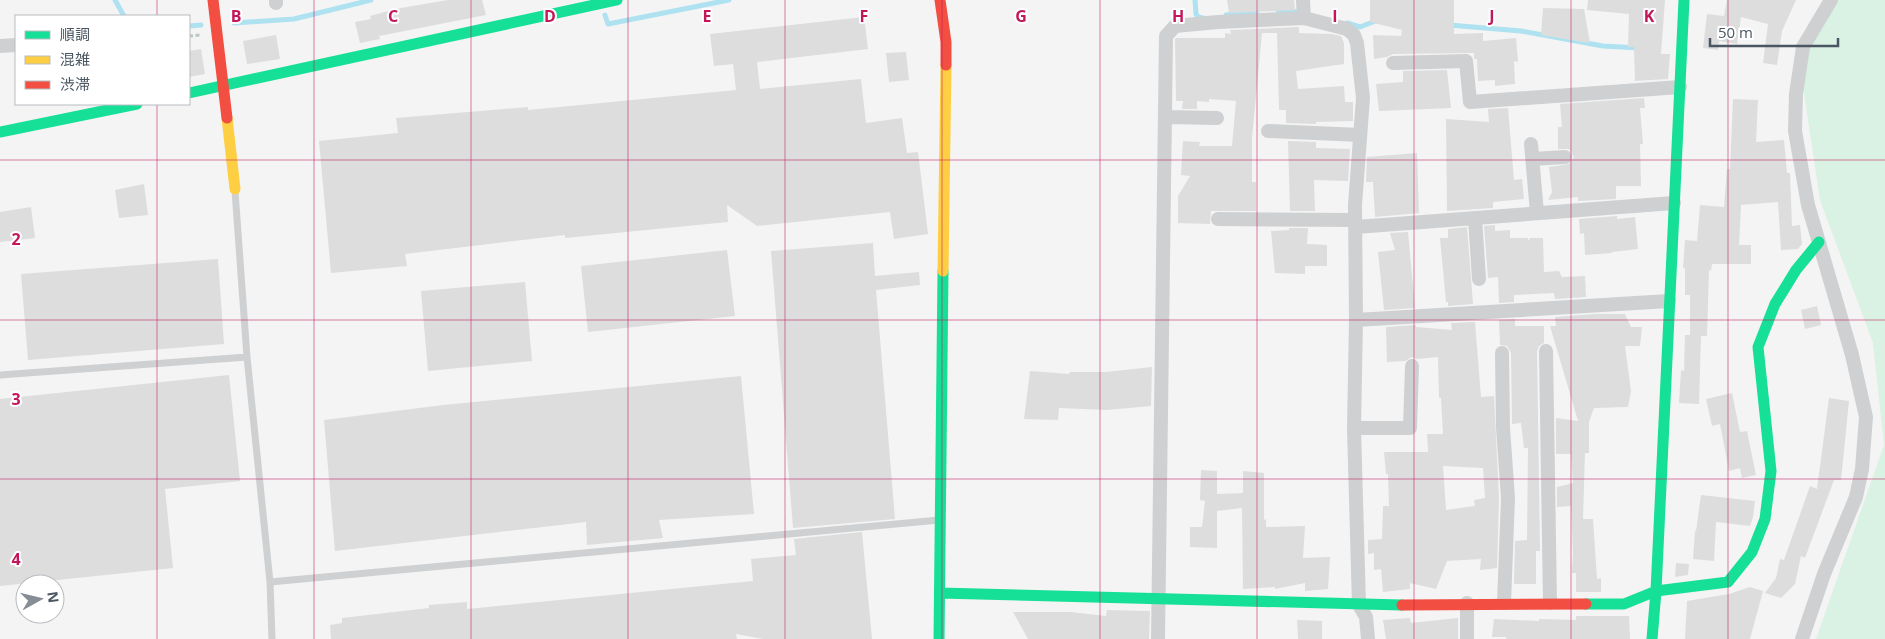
<svg xmlns="http://www.w3.org/2000/svg" width="1885" height="639" viewBox="0 0 1885 639" font-family="'Open Sans','Noto Sans JP',sans-serif">
	<style>
		.green { fill: #d9f2e3 }
		.lines { fill: none; stroke-linecap: round; stroke-linejoin: round }
		.stream { stroke: #aee2f0; stroke-width: 5 }
		.building { fill: #ddddde; fill-rule: evenodd }
		.path { stroke: #bcc7c4; stroke-width: 3; stroke-dasharray: 4 2.5; stroke-linecap: butt }
		.lane { stroke: #ced0d2; stroke-width: 7 }
		.street { stroke: #ced0d2; stroke-width: 14 }
		.fast { stroke: #16e098; stroke-width: 11 }
		.slow { stroke: #ffcf43; stroke-width: 11 }
		.jam { stroke: #f24e42; stroke-width: 11 }
		.grid { fill: none; stroke: #c2185b; stroke-width: 1; stroke-opacity: 0.55 }
		.grid-label { font-size: 16px; text-anchor: middle; font-weight: bold; fill: #c2185b; stroke: #fff; stroke-width: 4; stroke-linejoin: round; paint-order: stroke }
	</style>
	<rect width="100%" height="100%" fill="#f4f4f4"/>
	<path class="green" d="M1836,0h49v639h-69l68,-194 -11,-102 -53,-143 -20,-133z"/>
	<g class="lines">
		<path class="stream" d="M115,0l9,16
			M1195,0l1,14 2,3 5,1
			M1278,10l24,2
			M605,15l3,9 121,-24
			M1226,15l31,-4
			M234,23l60,-4 77,-19
			M1347,23l13,4 18,-7
			M1449,25l72,6 82,15 36,2
			M189,26l12,-1"/>
	</g>
	<path class="building" d="M448,0h34l4,15 -107,21 1,3 -20,4 -5,-21 16,-3 -1,-3 25,-7z
		M1227,0h67l1,10 -66,3z
		M1370,0h84v34l29,-1v8l33,-3 2,24 -4,-1 1,23 -20,2v-6l-17,1 -1,-22h-3v-6l-81,1 -6,3 -13,2 -1,-24 28,1 1,-6 -32,-8z
		M1588,0h77l-4,54h9l-2,25 -33,2 -1,-34h-6l1,-33 -42,-4z
		M1727,0h69l-14,31 -5,34 -14,-2 5,-39 -27,-7 -4,27 -18,-3 -1,9 -15,-2 4,-34 17,2z
		M1543,8l41,1 6,34 -49,-8z
		M864,17l4,32 -111,13 3,27 101,-10 5,44 36,-5 5,35 11,-1 10,82 -34,5 -4,-27 -133,14 -30,-21 1,17 -163,16v-3l-160,19 2,12 -76,7 -12,-132 79,-8 -2,-15 132,-11v3l208,-20 -3,-26 -19,2 -4,-32z
		M1299,27v6l32,1 10,2 3,7v21l-48,7 2,18 46,-3 1,16h8v19l-37,1v2l-30,-1v-13h-7l-2,-77h-15l-10,105v44h4v29h-45l-1,13 -32,-1v-27l12,-20 -9,-1 2,-34 17,1 -1,4h33l4,-45 -27,-2v3l-12,-1v8h-15l1,-8h-7l-1,-62 1,-1h49v-5l6,1 -1,-4z
		M276,35l4,24 -33,5 -4,-23z
		M201,49l4,25 -16,3v-26z
		M906,52l3,28 -20,2 -3,-29z
		M1447,70l4,38 -72,3 -3,-27 27,-2v-11z
		M1644,98l1,10h-5l3,36h-3l1,42h-25v13l-38,2v-4l-30,3 4,-8 -3,-25 20,-3 5,-7 -5,-8h-11v-22h4l-2,-23z
		M1733,99l25,1 -2,42 28,-2 3,33h3l2,53 8,-1 2,19 -4,5 -17,1 -3,-48 -37,3 -2,40h12v19h-39l-1,7 -2,-1 -2,66h-6l-2,68 -20,-1 2,-33 3,1 1,-36h5v-40h-5v-27h-2l2,-28 12,1 3,-36 24,2 3,-38h3z
		M1508,108l6,72 8,-1 2,20 -31,3v6l-46,3 -1,-92 43,3 -1,-13z
		M1288,141l28,1v6l34,1 -2,32 -34,-1 1,31h-25z
		M1417,153l2,60 -44,4 -2,-35h-7l1,-25z
		M144,184l4,31 -29,3 -4,-28z
		M31,207l4,31 -35,4v-30z
		M1617,216v3l18,-2 3,32 -26,3v1l-27,2 -1,-22 -4,1 -1,-15z
		M1495,225v6l15,-1v8h18v3l2,-3h13l1,34 15,-1 3,6 23,-1 1,21 -31,2 -1,-6 -40,2v7l-15,1 -1,-26 -10,1 -4,-52z
		M1467,227l6,77 -25,2v-4h-2l-6,-64h8v-9z
		M1289,228h19l-1,16 20,1v21h-22v8l-30,-1 -4,-42 18,-1z
		M1408,232l7,76 -31,2 -6,-58 17,-2 -5,-17z
		M873,243l2,33 44,-4 1,13 -44,5 19,229 -102,9 -22,-277z
		M727,250l8,66 -147,16 -7,-66z
		M218,259l6,85 -196,16 -7,-86z
		M525,282l7,79 -104,10 -7,-80z
		M1817,306l4,19 -16,4 -4,-19z
		M1594,314h31l6,13h11l-2,19h-15l6,45 -3,16 -34,1 -5,14v31h-4l-2,66h10l4,60 4,-1v14h-25v-19h-4l1,-20 -2,-47 -14,1v-20l16,-4 -2,-29h-15v-36l22,3 -28,-95h6l-1,-9z
		M1515,319v7h29v17l-5,3 -2,5 3,200h-4v33h-22l1,-43 12,-1 1,-92h-4l-3,-25 -9,1 -1,-71 -4,-7 -7,-1 -1,-25z
		M1475,322l6,75 13,-1 5,102 -2,70 -17,2 1,-11 -34,2 -11,28 -26,-6v6l-27,3 -2,-23 -7,1v-17l-6,1v-14l14,-1 1,-33h6l-1,-32h-2l-2,-22h44l-1,-18h16l-2,-36h-2l-1,-41 -21,2 -5,-2 -7,4 -18,1 -1,-35 30,-2v2l36,3 -1,-7zM1443,466l40,2 2,30 -11,2 1,6 -29,4z
		M1152,367l-1,39 -44,4 -48,-2 -1,12 -34,-1 6,-48 39,3 1,-2h36z
		M229,375l11,106 -75,8 8,79 -173,18v-187z
		M741,376l13,138 -95,6 4,18 -76,7 -1,-23 -251,29 -11,-131 119,-15z
		M1732,393l8,39 7,-1 9,44 -14,3 -2,-10 -11,3 -9,-47 -8,2 -6,-27z
		M1829,398l20,3 -8,79h-7l-29,78 -4,-2 -6,28 -14,14 -16,-5 11,-15 4,-19 4,1 26,-74 7,3z
		M1201,470l16,1v23l26,-1v-22l21,2v47l2,-1v8l39,-1 -2,32 27,-1 -2,32 -23,2v-8l-30,6v-2l-32,2 -1,-81 -25,3v37l-27,-1v-20h12l3,-26 -5,-1z
		M1701,495l54,6 -2,16 -3,9 -34,-4 -2,39 -21,-2 2,-28h1z
		M862,532l10,107h-109l-27,-5 1,5h-406l-1,-14 12,-2v-5l87,-10v-3l38,-3v7l286,-28 -2,-22 45,-4 -2,-16z
		M1676,563l13,1 -1,11 -13,2z
		M1750,587l13,4 -13,48h-65l2,-38 42,-7z
		M1107,610l43,1 -1,28h-121l-15,-27h58l35,4z
		M1576,616h53l1,23h-124v-2h-14l2,-18 45,2v-2l37,1z
		M1410,618l1,5 47,-5v21h-72l-3,-19z
		M1297,620l25,1v18h-24z"/>
	<g class="lines">
		<path class="path" d="M189,36l11,-1"/>
		<path class="lane" d="M235,191l12,166 23,225 2,57
			M0,375l247,-18
			M270,582l669,-62"/>
		<path class="street" d="M276,0v3
			M1304,18l43,11 7,6 3,8 6,55 -8,107 1,115 -2,108 5,177 7,12 2,22
			M0,46l16,-1
			M1393,63l73,-2 4,41 210,-15
			M1166,117l51,1
			M1268,131l92,4
			M1531,144l6,69
			M1533,159l32,-2
			M1475,218l4,61
			M1218,219l137,1
			M1356,227l318,-24
			M1356,320l313,-19
			M1546,351l4,252
			M1502,353l1,75 5,70 -4,105
			M1354,428h56l2,-62
			M1158,639l8,-603 9,-10 43,-4 86,-4 -1,-18
			M1467,639v-36
			M1802,639l22,-65 32,-77 6,-28 4,-52 -14,-62 -44,-150 -13,-74 1,-37 7,-47 28,-47"/>
		<path class="fast" d="M189,93l428,-93
			M0,132l137,-28
			M940,593l462,12
			M1586,604h38l32,-13 72,-9 24,-30 13,-33 6,-48 -13,-124 17,-43 21,-34 23,-28
			M939,639l4,-368
			M1652,639l4,-48 28,-591"/>
		<path class="slow" d="M227,118l8,71
			M943,271l3,-206"/>
		<path class="jam" d="M213,0l14,118
			M940,0l6,42v23
			M1402,605l184,-1"/>
	</g>
	<path class="grid" d="M157,0v16M314,0v639M471,0v639M628,0v639M785,0v639M942,0v639M1100,0v639M1257,0v639M1414,0v639M1571,0v639M1728,0v639M157,104v535M0,160h1885M0,320h1885M0,479h1885"/>
	<g class="grid-label">
		<text x="236" y="22">B</text>
		<text x="393" y="22">C</text>
		<text x="550" y="22">D</text>
		<text x="707" y="22">E</text>
		<text x="864" y="22">F</text>
		<text x="1021" y="22">G</text>
		<text x="1178" y="22">H</text>
		<text x="1335" y="22">I</text>
		<text x="1492" y="22">J</text>
		<text x="1649" y="22">K</text>
		<text x="16" y="245">2</text>
		<text x="16" y="405">3</text>
		<text x="16" y="565">4</text>
	</g>
	<rect x="15" y="15" width="175" height="90" fill="#ffffff" stroke="#b7bbc0"/>
	<rect x="25" y="31" width="25" height="8" fill="#16e098" stroke="#b7bbc0"/>
	<text x="60" y="40" font-size="15" fill="#4a5661">順調</text>
	<rect x="25" y="56" width="25" height="8" fill="#ffcf43" stroke="#b7bbc0"/>
	<text x="60" y="65" font-size="15" fill="#4a5661">混雑</text>
	<rect x="25" y="81" width="25" height="8" fill="#f24e42" stroke="#b7bbc0"/>
	<text x="60" y="90" font-size="15" fill="#4a5661">渋滞</text>
	<g transform="translate(40 599) rotate(82)"><circle r="24" fill="#ffffff" stroke="#b7bbc0"/>
	<path d="M0-4L9 19L0 12L-9 19Z" fill="#868d94"/>
	<text y="-8" font-size="14" font-weight="bold" text-anchor="middle" fill="#4a5661">N</text>
	</g>
	<path d="M1710 38v8h128v-8" fill="none" stroke="#4a5661" stroke-width="2.5"/>
	<text x="1718" y="38" font-size="15" fill="#4a5661" stroke="#ffffff" stroke-width="4" paint-order="stroke">50 m</text>
</svg>
